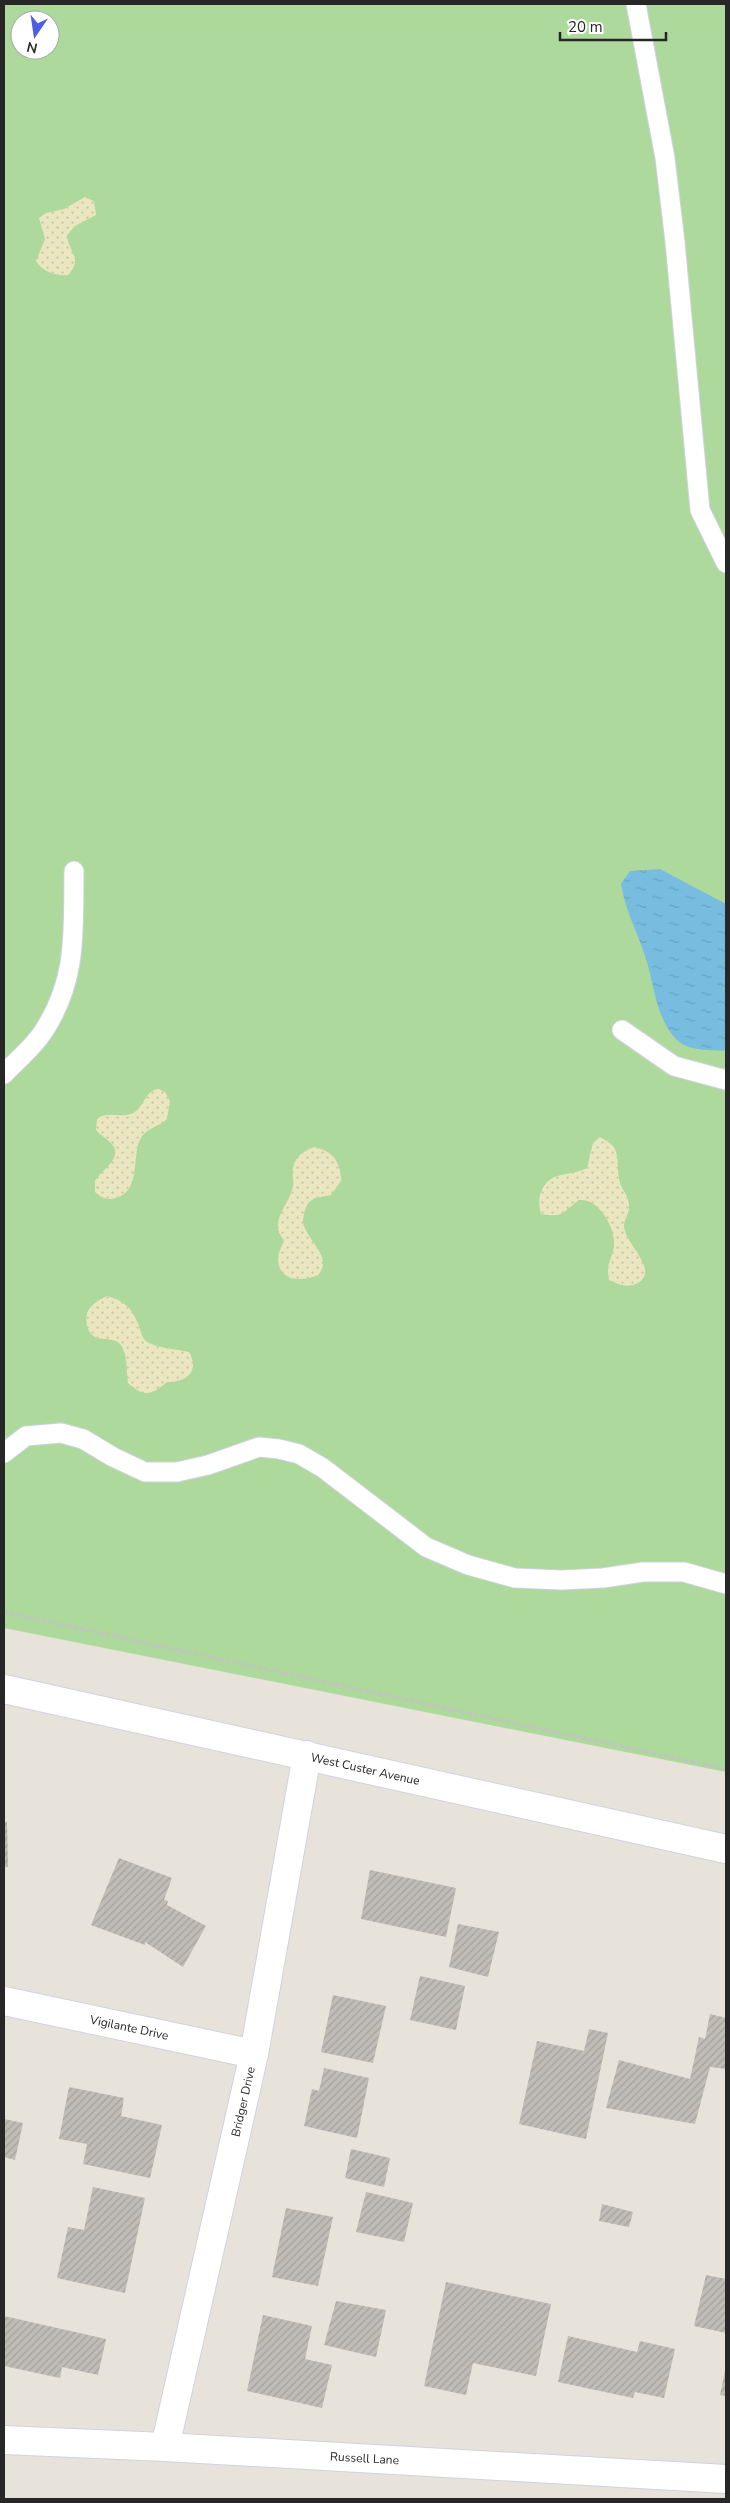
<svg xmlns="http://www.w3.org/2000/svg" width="730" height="2503" viewBox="0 0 730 2503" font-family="'Nunito Sans',sans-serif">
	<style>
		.grass { fill: #add99c; fill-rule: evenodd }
		.sand { fill: url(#sand-dots) }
		.water { fill: url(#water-ripples) }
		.building { fill: url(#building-hatch) }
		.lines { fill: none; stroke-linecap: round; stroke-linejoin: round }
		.lane-casing { stroke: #d0d2de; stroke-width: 21 }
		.street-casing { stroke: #d0d2de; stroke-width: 30 }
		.secondary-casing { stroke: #d0d2de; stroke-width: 30 }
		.path { stroke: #c3c3c3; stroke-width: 3; stroke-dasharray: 4 2.5; stroke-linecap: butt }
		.lane { stroke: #fff; stroke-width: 19 }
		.street { stroke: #fff; stroke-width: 28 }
		.secondary { stroke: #fff; stroke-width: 28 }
		.labels { text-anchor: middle; stroke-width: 5; stroke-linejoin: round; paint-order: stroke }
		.street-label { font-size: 12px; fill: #272727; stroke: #fff }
	</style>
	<defs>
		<pattern id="sand-dots" width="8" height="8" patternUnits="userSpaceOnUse" patternTransform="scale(1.25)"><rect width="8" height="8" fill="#eae6c0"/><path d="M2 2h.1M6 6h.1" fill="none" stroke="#c9c5a5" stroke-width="1.8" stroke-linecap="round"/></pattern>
		<pattern id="water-ripples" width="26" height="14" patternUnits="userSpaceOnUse" patternTransform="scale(1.25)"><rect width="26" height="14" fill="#78bddf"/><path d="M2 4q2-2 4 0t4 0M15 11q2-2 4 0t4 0" fill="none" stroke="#68a2bf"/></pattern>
		<pattern id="building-hatch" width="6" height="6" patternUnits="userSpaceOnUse" patternTransform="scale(1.25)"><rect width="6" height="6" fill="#c0bdb7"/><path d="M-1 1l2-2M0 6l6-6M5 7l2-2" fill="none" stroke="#a5a29d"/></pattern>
	</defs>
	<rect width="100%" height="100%" fill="#e8e3da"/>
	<path class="grass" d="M4,4h722v1768l-722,-144zM20,20h30v30h-30z"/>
	<path class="sand" d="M85,197l9,4 2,14 -21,11 -8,9c1,17 17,23 1,40 -13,1 -25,-3 -32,-14l9,-22 -6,-21 7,-5 18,-4z
		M159,1089l6,3 5,9 -3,18c-7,7 -19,9 -25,17 -12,17 1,54 -26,62 -9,3 -15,-1 -21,-6v-11c5,-10 25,-20 19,-34 -4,-7 -13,-11 -18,-17l1,-11c10,-9 24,0 36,-6 12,-6 11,-23 26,-24z
		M600,1137c7,4 14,7 16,15 3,10 1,21 4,31 3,8 10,15 9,25 0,6 -5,12 -5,18 1,19 36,43 14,57 -11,6 -19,1 -29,-3 -4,-20 6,-23 5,-39 -1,-17 -16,-43 -35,-41 -17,12 -14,18 -38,14 -2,-8 -3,-16 1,-24 9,-20 28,-13 45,-22l6,-25z
		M314,1147c19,4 27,15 27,34l-10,14 -16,3 -7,5c-3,6 -5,12 -5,19 3,18 31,35 15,53 -16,7 -39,7 -40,-16 0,-6 4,-13 6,-19 -17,-18 6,-35 9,-54 1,-9 -3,-16 3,-26 4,-7 11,-10 18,-13z
		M107,1296c18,5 25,12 32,30 1,4 3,11 6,14 7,8 33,9 44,12 11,18 -2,31 -22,30 -16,13 -22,16 -39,1 -2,-12 0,-28 -7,-38 -6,-8 -17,-4 -26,-8 -4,-2 -8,-8 -8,-12 -4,-16 8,-23 20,-29z"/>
	<path class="water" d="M660,869l66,35v147c-14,-1 -37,0 -48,-10 -23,-22 -23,-56 -33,-85 -8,-26 -19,-43 -24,-72l9,-13z"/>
	<path class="building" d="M4,1822h3l1,45h-4z
		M119,1858l53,20 -8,22 4,1 -1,4 39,21 -23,41 -38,-25v3l-54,-20z
		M370,1870l86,18 -10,49 -85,-18z
		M458,1924l41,8 -11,45 -39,-10z
		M420,1976l45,10 -9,44 -46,-10z
		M333,1995l53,11 -13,57 -52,-11z
		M710,2014l16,4v51l-16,-2 -15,57 -89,-16 13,-48 71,19 9,-42 6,2z
		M589,2029l19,4 -22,106 -67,-15 18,-83 47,10z
		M324,2068l45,10 -12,60 -53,-12 8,-37 7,2z
		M69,2087l55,11 -3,18 41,9 -12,53 -67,-14 4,-20 -28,-5z
		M4,2119l19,4 -8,37 -11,-3z
		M351,2149l39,9 -6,29 -39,-9z
		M93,2187l52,11 -20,95 -68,-15 11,-51 16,3z
		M366,2192l47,11 -9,39 -48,-10z
		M602,2204l31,8 -4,15 -30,-6z
		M286,2208l47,9 -15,69 -46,-9z
		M706,2275l20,4v54l-32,-7z
		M446,2282l105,22 -15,72 -63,-13 -7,32 -42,-9z
		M336,2301l50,9 -10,47 -52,-12z
		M263,2315l49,11 -7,33 27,6 -10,43 -75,-17z
		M4,2316l102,23 -8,36 -36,-8 -2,11 -56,-12z
		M568,2336l69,16 3,-11 35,8 -11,49 -29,-6 -2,6 -75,-16z
		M725,2371h1v25l-6,-1z"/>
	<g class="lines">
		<g class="lane-casing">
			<path id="lane" d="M636,4l29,154 10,84 25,268 26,53
				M622,1030l52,36 52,14
				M4,1074c13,-14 31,-28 41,-45 33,-52 28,-100 29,-158
				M4,1453l22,-17 35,-3 22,6 30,18 32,15h32l31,-7 51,-18 20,2 20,5 24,14 103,79 42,18 47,13 47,2 41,-2 40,-6h41l42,12"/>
		</g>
		<g class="street-casing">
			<g id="street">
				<path id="s1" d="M4,2001l250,53"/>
				<path id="s2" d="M4,2440l161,7 561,32"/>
				<path id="s3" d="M165,2447l89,-393 53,-299"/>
			</g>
		</g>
		<g class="secondary-casing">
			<g id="secondary">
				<path id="s4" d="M4,1689l722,160"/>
			</g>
		</g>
		<path class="path" d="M4,1612l722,157"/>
		<use href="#lane" class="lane"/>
		<use href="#street" class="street"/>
		<use href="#secondary" class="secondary"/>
	</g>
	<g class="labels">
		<g class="street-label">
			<text dy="4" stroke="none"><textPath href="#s4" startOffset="370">West Custer Avenue</textPath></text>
			<text dy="4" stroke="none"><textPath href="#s1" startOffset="128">Vigilante Drive</textPath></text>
			<text dy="4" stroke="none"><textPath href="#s3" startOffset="354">Bridger Drive</textPath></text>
			<text dy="4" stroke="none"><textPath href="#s2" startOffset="361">Russell Lane</textPath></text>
		</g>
	</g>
	<rect width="730" height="2503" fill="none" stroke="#272727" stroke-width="10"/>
	<g transform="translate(35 35) rotate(193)"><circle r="24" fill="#ffffff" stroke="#a9a9a9"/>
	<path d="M0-4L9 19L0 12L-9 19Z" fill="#4c5fe3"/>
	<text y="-8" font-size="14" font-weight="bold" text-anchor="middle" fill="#272727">N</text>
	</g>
	<path d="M560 32v8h106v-8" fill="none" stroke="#272727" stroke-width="2.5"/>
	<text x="568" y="32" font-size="15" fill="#272727" stroke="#ffffff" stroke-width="4" paint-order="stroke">20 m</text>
</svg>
